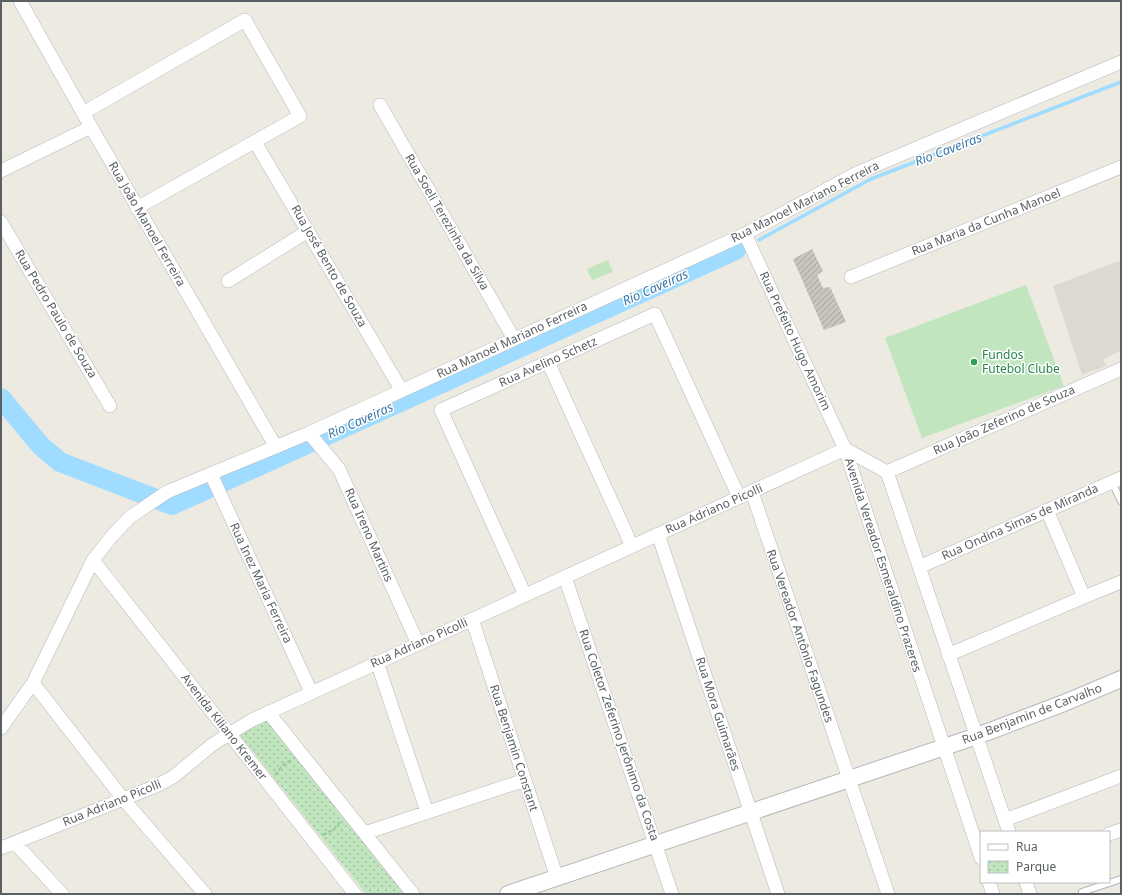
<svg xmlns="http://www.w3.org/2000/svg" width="1122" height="895" viewBox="0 0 1122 895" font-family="'Noto Sans',sans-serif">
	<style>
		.education { fill: #ddd9d0 }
		.park { fill: url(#park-dots) }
		.pitch { fill: #c1e5be }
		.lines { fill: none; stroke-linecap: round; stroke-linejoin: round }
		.stream { stroke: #a0dcff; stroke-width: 3.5 }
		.river { stroke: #a0dcff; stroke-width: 20 }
		.building { fill: url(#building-hatch) }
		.service-casing { stroke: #b5b8bc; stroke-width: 8 }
		.minor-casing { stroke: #b5b8bc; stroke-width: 14 }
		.tertiary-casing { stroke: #b5b8bc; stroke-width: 18 }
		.path { stroke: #97c6a1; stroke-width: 2; stroke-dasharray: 4 2; stroke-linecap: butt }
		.service { stroke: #fff; stroke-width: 6 }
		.minor { stroke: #fff; stroke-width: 13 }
		.tertiary { stroke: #fff; stroke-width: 16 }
		.leisure-dot { fill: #2e9e5b; stroke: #fff; stroke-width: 1.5 }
		.labels { text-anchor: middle; stroke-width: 3; stroke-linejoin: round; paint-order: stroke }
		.street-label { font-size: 12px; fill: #5a5f63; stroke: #fff }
		.leisure-label { font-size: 12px; fill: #27864d; stroke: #fff; text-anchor: start }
		.water-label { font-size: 13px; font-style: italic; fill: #3b78a8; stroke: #fff }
	</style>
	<defs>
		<pattern id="park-dots" width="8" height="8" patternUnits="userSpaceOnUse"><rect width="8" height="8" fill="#c1e5be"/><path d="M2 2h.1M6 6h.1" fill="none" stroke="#a0bd9e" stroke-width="1.8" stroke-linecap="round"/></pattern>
		<pattern id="building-hatch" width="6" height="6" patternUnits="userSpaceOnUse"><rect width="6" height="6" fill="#c8c5bf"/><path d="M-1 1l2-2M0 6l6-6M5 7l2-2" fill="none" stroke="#a5a39f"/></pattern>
	</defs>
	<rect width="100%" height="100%" fill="#edeae2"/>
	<path class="education" d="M1119,261l2,2v88l-18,8 3,7 -24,9 -29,-89z"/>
	<path class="park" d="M268,720l138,174h-40l-127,-160z"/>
	<path class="pitch" d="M608,260l5,12 -21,8 -5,-11z
		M1026,285l38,101 -142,52 -37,-100z"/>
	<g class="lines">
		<path class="stream" d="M759,240l112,-61 250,-97"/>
		<path class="river" d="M1,398l40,48 19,16 112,43 564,-255"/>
	</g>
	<path class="building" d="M812,249l11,22 -6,4 6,13 7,-1 16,35 -22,8 -31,-71z"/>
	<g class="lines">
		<g class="service-casing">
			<path id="service" d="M1112,482l9,19
				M1082,892l39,-13"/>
		</g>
		<g class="minor-casing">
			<path id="minor" d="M20,1l63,112 193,334
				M380,105l134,234
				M83,113l162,-93 55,96 -163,92
				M255,142l147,249
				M1,171l90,-44
				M1,222l109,184
				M745,234l100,215 136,409
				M851,277l270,-110
				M228,281l80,-50
				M548,362l84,184
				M309,433l30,36 79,175
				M845,449l42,23 122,360
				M887,472l234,-103
				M211,474l100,218
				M752,492l136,402
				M1047,510l37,87
				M658,534l120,360
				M93,560l262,334
				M919,567l202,-89
				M565,577l107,317
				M525,595l-84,-185 214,-96 84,183
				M472,619l85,259
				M948,655l136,-58 37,-15
				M377,662l50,150
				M33,683l91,117 81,94
				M268,712l145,182
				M1,728l32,-45 60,-123 19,-24 18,-19 37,-25 142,-59 436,-199 110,-60 266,-112
				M1005,820l116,-44
				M365,833l160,-53
				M1109,834l12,-4
				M15,843l47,51
				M1,848l155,-62 17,-9 40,-33 39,-24 593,-271
				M989,882l4,12
				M1026,882l4,12"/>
		</g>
		<g class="tertiary-casing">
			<path id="tertiary" d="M508,894l469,-158 87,-33 57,-24"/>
		</g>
		<path class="path" d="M275,775l7,-9 9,-6
			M323,835l11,-6 6,-7"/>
		<use href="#service" class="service"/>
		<use href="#minor" class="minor"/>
		<use href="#tertiary" class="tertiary"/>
	</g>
	<circle class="leisure-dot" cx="974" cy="362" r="4"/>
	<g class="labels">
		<g class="street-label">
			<text transform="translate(805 202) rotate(-27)" y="4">Rua Manoel Mariano Ferreira</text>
			<text transform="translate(447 222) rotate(60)" y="4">Rua Soeli Terezinha da Silva</text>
			<text transform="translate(986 222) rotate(-22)" y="4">Rua Maria da Cunha Manoel</text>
			<text transform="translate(147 224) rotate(60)" y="4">Rua João Manoel Ferreira</text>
			<text transform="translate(329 266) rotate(60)" y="4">Rua José Bento de Souza</text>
			<text transform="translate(56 314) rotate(59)" y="4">Rua Pedro Paulo de Souza</text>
			<text transform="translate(512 340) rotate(-25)" y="4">Rua Manoel Mariano Ferreira</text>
			<text transform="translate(795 341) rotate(65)" y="4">Rua Prefeito Hugo Amorim</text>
			<text transform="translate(548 362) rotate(-24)" y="4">Rua Avelino Schetz</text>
			<text transform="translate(1004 420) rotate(-24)" y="4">Rua João Zeferino de Souza</text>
			<text transform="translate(714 509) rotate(-24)" y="4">Rua Adriano Picolli</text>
			<text transform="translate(1020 522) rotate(-24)" y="4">Rua Ondina Simas de Miranda</text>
			<text transform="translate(369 535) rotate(66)" y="4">Rua Ireno Martins</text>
			<text transform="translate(883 565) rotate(72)" y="4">Avenida Vereador Esmeraldino Prazeres</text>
			<text transform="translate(261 583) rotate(65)" y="4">Rua Inez Maria Ferreira</text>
			<text transform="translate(800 636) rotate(71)" y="4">Rua Vereador Antônio Fagundes</text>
			<text transform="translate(419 643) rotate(-24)" y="4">Rua Adriano Picolli</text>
			<text transform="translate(718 714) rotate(72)" y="4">Rua Mora Guimarães</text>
			<text transform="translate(1032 714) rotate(-21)" y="4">Rua Benjamin de Carvalho</text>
			<text transform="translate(224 727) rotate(52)" y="4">Avenida Kiliano Kremer</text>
			<text transform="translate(619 735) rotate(71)" y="4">Rua Coletor Zeferino Jerônimo da Costa</text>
			<text transform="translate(514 748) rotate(72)" y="4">Rua Benjamin Constant</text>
			<text transform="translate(112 803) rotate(-22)" y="4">Rua Adriano Picolli</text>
		</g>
		<g class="leisure-label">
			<text x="982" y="359">Fundos<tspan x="982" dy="14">Futebol Clube</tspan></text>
		</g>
		<g class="water-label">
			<text transform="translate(948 149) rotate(-21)" y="5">Rio Caveiras</text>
			<text transform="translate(655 287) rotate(-24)" y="5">Rio Caveiras</text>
			<text transform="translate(360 420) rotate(-24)" y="5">Rio Caveiras</text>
		</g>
	</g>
	<rect width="1122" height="895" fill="none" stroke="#5a5f63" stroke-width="4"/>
	<rect x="980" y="831" width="130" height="52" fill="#ffffff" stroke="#bdbfc1"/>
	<rect x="988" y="844" width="20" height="6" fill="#ffffff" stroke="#bdbfc1"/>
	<text x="1016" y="851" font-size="12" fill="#5a5f63">Rua</text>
	<rect x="988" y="861" width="20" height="12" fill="url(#park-dots)" stroke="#bdbfc1"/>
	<text x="1016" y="871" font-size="12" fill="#5a5f63">Parque</text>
</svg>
